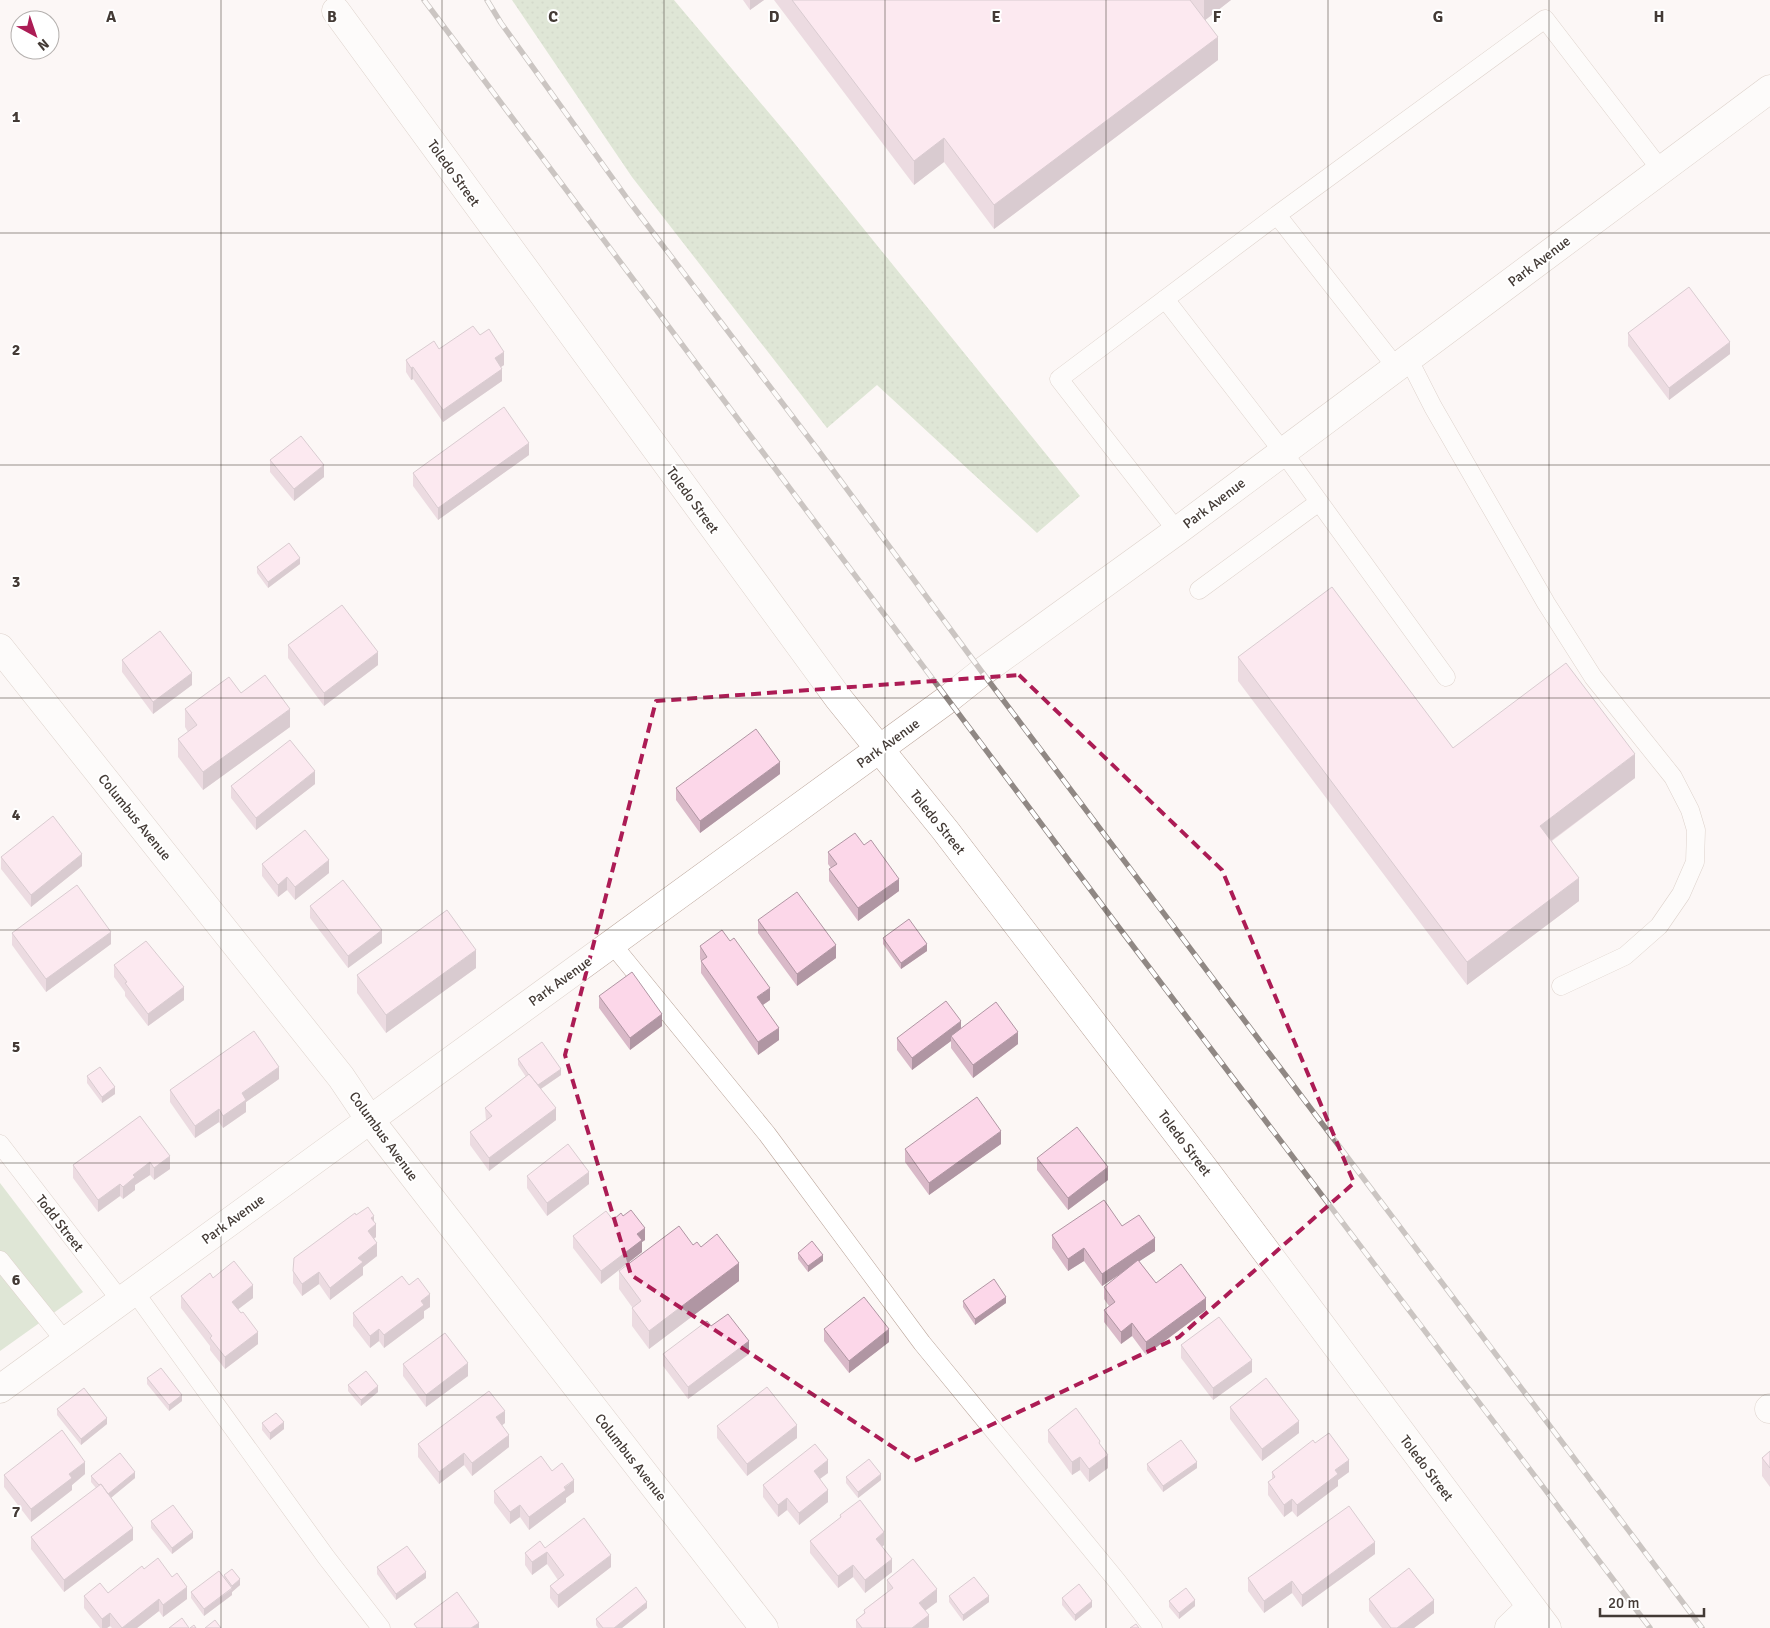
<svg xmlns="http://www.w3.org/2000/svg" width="1770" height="1628" viewBox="0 0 1770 1628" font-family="Signika,sans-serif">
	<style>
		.grass { fill: url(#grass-dots) }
		.green { fill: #bdd1af }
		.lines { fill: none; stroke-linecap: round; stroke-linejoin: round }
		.lane-casing { stroke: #baa499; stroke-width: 19 }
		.street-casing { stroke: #baa499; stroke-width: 29 }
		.lane { stroke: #fff; stroke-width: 18 }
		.street { stroke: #fff; stroke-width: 28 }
		.rail-casing { stroke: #908884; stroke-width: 5.5 }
		.rail { stroke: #fff; stroke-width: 4; stroke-dasharray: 11; stroke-linecap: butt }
		.wall { fill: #d9b9c8 }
		.shaded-wall { fill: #b096a3 }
		.building { fill: #fcd7e9; stroke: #b096a3 }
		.marked { fill: none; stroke: #ac1c55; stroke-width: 4; stroke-dasharray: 10 6; stroke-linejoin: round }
		.grid { fill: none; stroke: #433a35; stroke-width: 1; stroke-opacity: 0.55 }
		.labels { text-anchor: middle; stroke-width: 4; stroke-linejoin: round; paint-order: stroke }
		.street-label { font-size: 14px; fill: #433a35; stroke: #fff }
		.grid-label { font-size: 16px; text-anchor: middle; font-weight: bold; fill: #433a35; stroke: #fff; stroke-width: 4; stroke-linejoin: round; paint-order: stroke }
	</style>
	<defs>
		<pattern id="grass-dots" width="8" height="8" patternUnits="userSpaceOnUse" patternTransform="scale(1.25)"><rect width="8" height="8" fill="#bdd1af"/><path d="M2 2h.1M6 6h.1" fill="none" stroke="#a4b497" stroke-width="1.8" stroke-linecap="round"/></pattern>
	</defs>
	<rect width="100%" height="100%" fill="#fcf7f5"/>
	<path class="grass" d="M512,0h162l117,139 289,357 -43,37 -160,-148 -50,43 -195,-251z"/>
	<path class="green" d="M0,1183l83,109 -83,59z"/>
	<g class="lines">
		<g class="lane-casing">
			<path id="lane" d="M1165,299l118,153 163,225
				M1408,358l25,49 113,196 47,74 80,100 17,33 6,20 -1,32 -14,32 -22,32 -34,30 -64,30
				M1396,367l-119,-152 268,-196 116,151
				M1177,531l-118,-152 218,-164
				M1199,590l120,-88
				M612,944l155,190 155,209 195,238 36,47
				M0,1144l121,157
				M0,1260l65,81
				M134,1291l192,266 55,71"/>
		</g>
		<g class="street-casing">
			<path id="street" d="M336,11l503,688 106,131 261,341 341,457
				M0,648l341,429 29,43 394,508
				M0,1389l948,-690 34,-27 195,-141 593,-442
				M1769,1409l1,-1
				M1509,1628l22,-21"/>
		</g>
		<use href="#lane" class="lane"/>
		<use href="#street" class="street"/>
		<g class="rail-casing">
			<path id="rail" d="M424,0l690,921 536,707
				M487,0l14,23 128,178 189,249 164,222 720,956"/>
		</g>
		<use href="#rail" class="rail"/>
	</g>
	<path class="wall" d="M743,0h21l-14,10z
		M774,0h457l-26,20 13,40 -224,169 -50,-67 -30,23z
		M1628,333l102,21 -61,46 -41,-54z
		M480,335l24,30 -3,2 1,14 -59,41 -30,-43 -2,1 -5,-8v-12z
		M529,455l-91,65 -25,-34v-13z
		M270,460l54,17 -30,24 -24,-29z
		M300,564l-32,24 -11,-15v-6z
		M288,645l90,20 -54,41 -36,-48z
		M1238,657l215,91 182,30 -83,63 27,60 -112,84 -229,-304z
		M122,660l70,25 -39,29 -31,-42z
		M241,693l49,34 -87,63 -25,-33v-18l10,-7 -3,-5v-18z
		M780,774l-80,59 -24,-33v-12z
		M315,784l-59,46 -25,-32v-12z
		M828,852l71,39 -41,30 -29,-40v-12l2,-1 -3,-4z
		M1,857l81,9 -51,41 -30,-38z
		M262,864l67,9 -34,27 -8,-10 -9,7 -16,-21z
		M310,906l72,37 -34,25 -38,-50z
		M758,920l78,38 -39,28 -39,-53z
		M12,933l99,11 -65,48 -34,-47z
		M883,938l44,13 -26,18 -18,-25z
		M700,946l70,54 -7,5 16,35 -21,15 -57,-82v-12l-1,-2z
		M114,965l70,35 -36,26 -23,-30v-4l-11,-15z
		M476,968l-90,65 -29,-40v-18z
		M599,996l63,30 -32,24 -31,-42z
		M961,1028l57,16 -45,34 -22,-30v-7l-39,29 -15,-20v-12z
		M518,1059l43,16 -20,14 15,31 -67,51 -19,-26v-13l16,-11 -1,-13 41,-31 -8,-12z
		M87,1076l28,18 -13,9 -15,-20z
		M279,1079l-33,23v10l-23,16 -4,-6 -24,16 -25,-36v-12z
		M140,1116l30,53 -16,11 -4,-5 -15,10v5l-12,9 -3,-3 -22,16 -25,-34v-13z
		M1001,1144l-72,51 -24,-33v-13z
		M1037,1158l71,22 -40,30 -31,-40z
		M527,1176l62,8 -42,32 -20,-28z
		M356,1215l18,7 2,15 -2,2 3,17 -14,11v8l-33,25 -11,-16 -17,12 -9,-13v-12z
		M623,1216l22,24 -3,2v10l-41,32 -28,-36v-12z
		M1122,1226l33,25 -16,10 17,22 50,27 -60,45 -14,-19 -11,8 -17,-22v-12l5,-4 -5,-7v-12l19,-15 -21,14 -18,-25 -16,10 -16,-23v-13z
		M701,1247l38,34 -90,68 -17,-23v-19l-13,-18v-18z
		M798,1253l25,8 -15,11 -10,-13z
		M409,1285l21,22 -6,4v7l-40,30 -5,-7 -9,7 -17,-22v-13z
		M181,1296l72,2 -15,11 20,35 -33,25 -15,-19v-4l-29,-38z
		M963,1301l43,2 -31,22 -12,-18z
		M711,1326l38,28 -61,45 -25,-33v-12z
		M824,1329l65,13 -40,31 -25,-32z
		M1181,1345l71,27 -39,28 -32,-42z
		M403,1364l65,12 -42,31 -23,-31z
		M147,1378l35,23 -13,10 -22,-27z
		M348,1385l30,7 -17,14 -13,-15z
		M1230,1407l69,26 -37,28 -32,-42z
		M57,1409l50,15 -26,21 -24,-30z
		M262,1423l22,6 -14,11 -8,-10z
		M505,1423l-3,2 7,22 -37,29 -8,-11 -25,19 -21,-27v-13z
		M717,1426l80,12 -50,38 -30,-38z
		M1048,1430l52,15 8,23 -19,14 -9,-12 -8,5 -24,-33z
		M1315,1443l34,29 -11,8v6l-41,31 -5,-6 -8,6 -16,-22v-13l4,-3v-7z
		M1770,1451v36l-8,-11v-18z
		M1147,1464l50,4 -34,24 -16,-22z
		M552,1471l22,21 -8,6v4l-37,28 -9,-13 -10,7 -16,-21v-12z
		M828,1473l-8,6 8,23 -29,23 -12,-15 -9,7 -15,-20v-12z
		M85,1474l-13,11v5l-41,32 -27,-35v-12z
		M91,1476l44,2 -24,20 22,42 -69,52 -33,-43v-12l65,-49 -5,-6z
		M846,1477l35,3 -23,18 -12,-15z
		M840,1515l44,30 -2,2 10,25 -27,21 -12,-16 -15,11 -28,-35v-12l30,-23z
		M151,1521l42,17 -21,16 -21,-26z
		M545,1548l66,19 -53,41 -8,-10v-12l8,-6 -11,-16 -15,11 -7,-10v-12z
		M1375,1554l-73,53 -10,-14 -28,20 -16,-22v-13z
		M377,1567l49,11 -30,22 -19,-26z
		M144,1569l43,30 -24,18 -4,-6 -22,17h-25l-2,-2 -3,2h-7l-16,-20v-12l24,-3z
		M224,1575l16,10 -8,7v3l-28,21 -13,-18v-6l33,-14z
		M887,1580l50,22 -12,9 4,16 -1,1h-72v-8l8,-7v-3l23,-18z
		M949,1596l40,6 -26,19 -14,-19z
		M1062,1598l30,9 -17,14 -13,-16z
		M1369,1599l65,14 -20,15h-32l-13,-17z
		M1169,1601l26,5 -16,13 -10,-12z
		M647,1608l-25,20h-24l-2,-3v-6z"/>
	<path class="shaded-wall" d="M750,0h14l-14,10z
		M1204,0h27l-27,21z
		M1218,37v23l-224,169v-24z
		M944,138v24l-30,23v-24z
		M1730,342v12l-61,46v-12z
		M504,352v13l-9,6v-13z
		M413,367v12l-2,1v-12z
		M502,369v12l-59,41v-12z
		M529,443v12l-91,65v-12z
		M324,465v12l-30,24v-12z
		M300,558v6l-32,24v-6z
		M378,652v13l-54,41v-13z
		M192,673v12l-39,29v-12z
		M290,709v18l-87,63v-18z
		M1635,754v24l-95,71v-23z
		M780,762v12l-80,59v-12z
		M315,771v13l-59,46v-12z
		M82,854v12l-51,41v-12z
		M329,860v13l-34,27v-13z
		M287,877v13l-9,7v-12z
		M1579,878v23l-112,84v-23z
		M899,879v12l-41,30v-13z
		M382,930v13l-34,25v-12z
		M111,932v12l-65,48v-13z
		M927,944v7l-26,18v-6z
		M836,945v13l-39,28v-12z
		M476,950v18l-90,65v-18z
		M184,987v13l-36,26v-12z
		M770,988v12l-13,9v-12z
		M662,1014v12l-32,24v-12z
		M961,1021v12l-10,3v5l-39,29v-12z
		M779,1028v12l-21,15v-13z
		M1018,1032v12l-45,34v-13z
		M279,1067v12l-33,23v10l-23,16v-12l19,-23z
		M561,1069v6l-25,17v-6z
		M115,1087v7l-13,9v-6z
		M556,1108v12l-67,51v-13z
		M219,1109v13l-24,16v-12z
		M1001,1131v13l-72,51v-12z
		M170,1156v13l-16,11v-12z
		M150,1162v13l-15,10v5l-12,9v-12l10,-12z
		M1108,1167v13l-40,30v-12z
		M589,1172v12l-42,32v-13z
		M120,1184v12l-22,16v-12z
		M374,1216v10l2,-2v13l-8,6v-12l3,-13z
		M645,1228v12l-3,2v10l-41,32v-13l36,-37z
		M1155,1238v13l-53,35v-12z
		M377,1243v13l-14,11v8l-33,25v-12l28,-30z
		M1084,1248v13l-16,10v-12z
		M823,1255v6l-15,11v-6z
		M739,1263v18l-90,68v-18z
		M319,1272v12l-17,12v-12z
		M253,1285v13l-21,16v-12z
		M430,1294v13l-6,4v7l-40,30v-13l37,-34z
		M1006,1297v6l-31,22v-6z
		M1206,1298v12l-60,45v-13z
		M1132,1323v13l-11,8v-12z
		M379,1329v12l-9,7v-12z
		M889,1329v13l-40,31v-12z
		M258,1332v12l-33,25v-12z
		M749,1341v13l-61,45v-12z
		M1252,1360v12l-39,28v-12z
		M468,1363v13l-42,31v-12z
		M378,1386v6l-17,14v-6z
		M182,1395v6l-13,10v-6z
		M505,1411v12l-9,7v-13z
		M107,1418v6l-26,21v-6z
		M1299,1421v12l-37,28v-12z
		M284,1422v7l-14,11v-7z
		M797,1425v13l-50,38v-12z
		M509,1435v12l-37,29v-13z
		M464,1453v12l-25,19v-12z
		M1108,1455v13l-19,14v-13z
		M1080,1457v13l-8,5v-13z
		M828,1460v13l-14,10v-12z
		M1349,1460v12l-11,8v6l-41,31v-12l38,-35z
		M85,1462v12l-13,11v5l-41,32v-13l38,-35z
		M1197,1462v6l-34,24v-6z
		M135,1472v6l-28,23v-6z
		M881,1474v6l-23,18v-6z
		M574,1480v12l-8,6v4l-37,28v-13z
		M828,1490v12l-29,23v-12z
		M787,1498v12l-9,7v-12z
		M1292,1499v12l-8,6v-12z
		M520,1505v12l-10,7v-12z
		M133,1528v12l-69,52v-12z
		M193,1532v6l-21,16v-6z
		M884,1532v13l-8,7v-13z
		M1375,1542v12l-73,53v-12z
		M547,1552v12l-15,11v-13z
		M611,1555v12l-53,41v-13z
		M892,1559v13l-27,21v-13z
		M853,1565v12l-15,11v-12z
		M426,1572v6l-30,22v-6z
		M240,1579v6l-8,7v3l-28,21v-7l28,-20v-3z
		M1292,1581v12l-28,20v-12z
		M187,1587v12l-24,18v-12z
		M937,1589v13l-18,13v-12z
		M989,1596v6l-26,19v-6z
		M159,1599v12l-22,17h-15z
		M1195,1600v6l-16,13v-6z
		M1434,1600v13l-20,15h-17z
		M1092,1601v6l-17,14v-6z
		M647,1602v6l-25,20h-8z
		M110,1613v13l-3,2h-5v-9z
		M929,1615v12l-1,1h-16z
		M479,1623v5h-8z"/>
	<path class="building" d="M792,0h398l28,37 -224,168 -50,-67 -30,23z
		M1689,287l41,55 -61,46 -41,-55z
		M473,326l7,9 9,-6 15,23 -9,6 7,11 -59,41 -30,-43 -2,1 -5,-8 28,-19 5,8z
		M504,407l25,36 -91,65 -25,-35z
		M301,436l23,29 -30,24 -24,-29z
		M289,543l11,15 -32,24 -11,-15z
		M1332,587l121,161 113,-85 69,91 -95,72 39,52 -112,84 -229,-305z
		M342,605l36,47 -54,41 -36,-48z
		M160,631l32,42 -39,29 -31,-42z
		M265,675l25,34 -87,63 -25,-33 19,-14 -12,-16 44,-32 12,16z
		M756,729l24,33 -80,59 -24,-33z
		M290,740l25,31 -59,47 -25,-32z
		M53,816l29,38 -51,41 -30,-38z
		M305,830l24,30 -34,27 -8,-10 -9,8 -16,-21z
		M855,833l9,12 7,-5 28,39 -41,29 -29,-39 8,-5 -9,-12z
		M343,880l39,50 -34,26 -38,-50z
		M77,885l34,47 -65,47 -34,-46z
		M797,892l39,53 -39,29 -39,-54z
		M447,910l29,40 -90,65 -29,-40z
		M909,919l18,25 -26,19 -18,-25z
		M722,930l8,11 4,-3 36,50 -13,9 22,31 -21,14 -57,-81 6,-4 -7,-11z
		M146,941l38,46 -36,27 -23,-31 2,-1 -13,-17z
		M632,972l30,42 -32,24 -31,-42z
		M946,1001l15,20 -49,37 -15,-20z
		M996,1002l22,30 -45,33 -22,-29z
		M254,1031l25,36 -37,26 4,7 -23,16 -4,-7 -24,17 -25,-36z
		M542,1042l19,27 -23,16 -9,-11v1l-11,-16z
		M100,1067l15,20 -13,10 -15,-21z
		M529,1074l27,34 -67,50 -19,-26 22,-16 -7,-8z
		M977,1097l24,34 -72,52 -24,-34z
		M140,1116l30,40 -16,12 -4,-6 -17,13 2,2 -12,10 -3,-3 -22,16 -25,-35z
		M1077,1127l31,40 -40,31 -31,-40z
		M568,1144l21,28 -42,31 -20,-27z
		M1104,1200l18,26 17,-11 16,23 -53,36 -18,-26 -16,11 -16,-24z
		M368,1207l6,9 -3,2 5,6 -8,7 9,12 -19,15 5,4 -33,26 -11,-16 -17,12 -9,-13 1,-13 61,-45 1,2z
		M631,1210l14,18 -8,6 5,6 -41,31 -28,-35 33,-25 7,9 8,-7 2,3z
		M679,1226l14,19 4,-3 4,5 16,-13 22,29 -90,68 -17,-23 9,-7 -22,-30z
		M812,1241l11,14 -15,11 -10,-13z
		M1138,1260l18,23 25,-19 25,34 -60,44 -14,-19 -11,9 -17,-22 11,-8 -11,-15z
		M234,1261l19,24 -21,17 9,11 2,-1 15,20 -33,25 -15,-19 2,-2 -31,-40 29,-23 3,5z
		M402,1276l7,9 9,-7 12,16 -9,7 3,4 -40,30 -5,-6 -9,7 -17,-23z
		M994,1279l12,18 -31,22 -12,-18z
		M864,1297l25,32 -40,32 -25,-32z
		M728,1314l21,27 -61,46 -25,-33 44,-33 4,5z
		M1219,1317l33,43 -39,28 -32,-43z
		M445,1333l23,30 -42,32 -23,-31z
		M161,1368l21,27 -13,10 -22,-27z
		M366,1371l12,15 -17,14 -13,-15z
		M1266,1378l33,43 -37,28 -32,-42z
		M767,1387l30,38 -50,39 -30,-38z
		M84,1388l23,30 -26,21 -24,-30z
		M489,1391l16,20 -9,6 13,18 -37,28 -8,-10 -25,19 -21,-28z
		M1076,1408l24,33 -1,2 9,12 -19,14 -9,-12 -8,5 -24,-32z
		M276,1413l8,9 -14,11 -8,-10z
		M62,1430l23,32 -16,12 3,4 -41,31 -27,-34z
		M1329,1433l20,27 -14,10 3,4 -41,31 -5,-6 -8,6 -16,-23 7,-5 -3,-5 41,-32 2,3z
		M1181,1440l16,22 -34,24 -16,-22z
		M815,1444l13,16 -14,11 14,19 -29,23 -12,-15 -9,7 -15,-20z
		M1770,1451v17l-8,-10z
		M120,1453l15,19 -27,22 -7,-10 -2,1 -8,-9z
		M541,1456l11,15 10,-8 12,17 -10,7 2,3 -37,27 -9,-12 -10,7 -16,-21z
		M869,1459l12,15 -23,18 -12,-15z
		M101,1484l32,44 -69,52 -33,-43z
		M860,1500l24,32 -8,7 16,20 -27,21 -12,-15 -15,11 -28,-35 31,-24 -1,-2z
		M173,1505l20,27 -21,16 -21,-27z
		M1349,1506l26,36 -73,53 -10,-14 -28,20 -16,-23z
		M584,1518l27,37 -53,40 -8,-9 14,-11 -17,-23 -15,10 -7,-9 15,-12 5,7z
		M407,1546l19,26 -30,22 -19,-27z
		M158,1558l14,19 5,-4 10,14 -24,18 -4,-6 -37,29 -12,-15 -8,6 -18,-23 16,-13 8,10 34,-27 2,3z
		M913,1559l24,30 -18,14 10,12 -17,13h-50l-6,-8 9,-7 -1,-3 29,-22 -6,-8z
		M1409,1568l25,32 -37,28h-6l-22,-29z
		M232,1569l8,10 -8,7 -8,-11z
		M219,1571l13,17 -28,21 -13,-17z
		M974,1577l15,19 -26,19 -14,-19z
		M1079,1584l13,17 -17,14 -13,-17z
		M636,1587l11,15 -33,26h-11l-7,-9z
		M1186,1588l9,12 -16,13 -10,-12z
		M457,1592l22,31 -8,5h-54l-3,-4z
		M182,1618l7,10h-20z
		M215,1620l6,8h-16z
		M1136,1624l3,4h-9z
		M194,1625l2,3h-6z"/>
	<path d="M0 0H1770V1628H0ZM1019,675l203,195 132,313 -175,154 -265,124 -283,-186 -66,-220 91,-354z" fill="#fcf7f5" fill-opacity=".55" fill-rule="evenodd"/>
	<path class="marked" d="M1019,675l203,195 132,313 -175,154 -265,124 -283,-186 -66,-220 91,-354z"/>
	<path class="grid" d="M221,0v1628M442,0v1628M664,0v1628M885,0v1628M1106,0v1628M1328,0v1628M1549,0v1628M0,233h1770M0,465h1770M0,698h1770M0,930h1770M0,1163h1770M0,1395h1770"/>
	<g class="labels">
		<g class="street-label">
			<text transform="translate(454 173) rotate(54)" y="5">Toledo Street</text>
			<text transform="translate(1539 261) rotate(-37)" y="5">Park Avenue</text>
			<text transform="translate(693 500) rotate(54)" y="5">Toledo Street</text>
			<text transform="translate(1214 503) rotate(-37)" y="5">Park Avenue</text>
			<text transform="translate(888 743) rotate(-36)" y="5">Park Avenue</text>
			<text transform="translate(135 817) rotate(51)" y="5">Columbus Avenue</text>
			<text transform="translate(938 822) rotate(51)" y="5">Toledo Street</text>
			<text transform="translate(560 981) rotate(-36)" y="5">Park Avenue</text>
			<text transform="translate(384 1136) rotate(54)" y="5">Columbus Avenue</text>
			<text transform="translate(1185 1143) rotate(53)" y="5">Toledo Street</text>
			<text transform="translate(233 1219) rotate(-36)" y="5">Park Avenue</text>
			<text transform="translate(60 1223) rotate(52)" y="5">Todd Street</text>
			<text transform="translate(631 1457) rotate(52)" y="5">Columbus Avenue</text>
			<text transform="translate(1427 1468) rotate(53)" y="5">Toledo Street</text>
		</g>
	</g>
	<g class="grid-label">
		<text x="111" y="22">A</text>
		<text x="332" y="22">B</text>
		<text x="553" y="22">C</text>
		<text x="774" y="22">D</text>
		<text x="996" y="22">E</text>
		<text x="1217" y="22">F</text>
		<text x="1438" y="22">G</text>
		<text x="1659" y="22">H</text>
		<text x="16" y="122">1</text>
		<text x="16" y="355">2</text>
		<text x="16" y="587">3</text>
		<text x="16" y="820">4</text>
		<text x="16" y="1052">5</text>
		<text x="16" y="1285">6</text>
		<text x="16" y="1517">7</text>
	</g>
	<g transform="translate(35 35) rotate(140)"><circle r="24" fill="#ffffff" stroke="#b4b0ae"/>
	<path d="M0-4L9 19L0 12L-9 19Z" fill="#ac1c55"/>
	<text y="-8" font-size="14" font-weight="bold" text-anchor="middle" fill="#433a35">N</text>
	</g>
	<path d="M1600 1608v8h104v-8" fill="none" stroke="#433a35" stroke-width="2.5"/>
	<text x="1608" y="1608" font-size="15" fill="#433a35" stroke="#ffffff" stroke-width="4" paint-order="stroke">20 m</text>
</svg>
